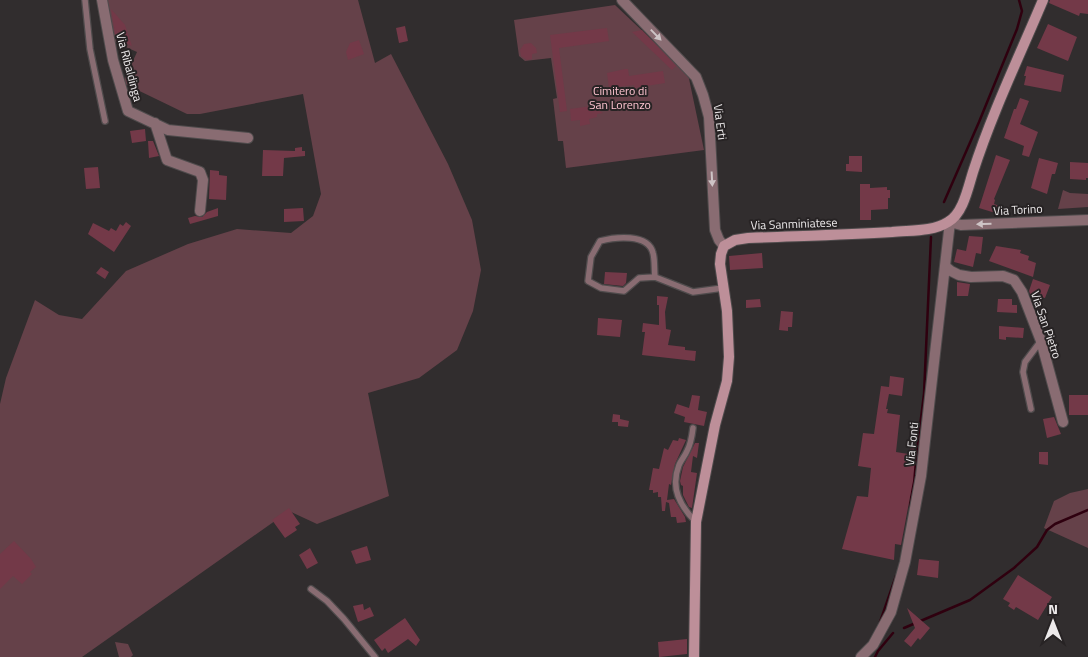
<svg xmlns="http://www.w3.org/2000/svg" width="1088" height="657" viewBox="0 0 1088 657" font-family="'Titillium Web',sans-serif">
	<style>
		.green { fill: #654149 }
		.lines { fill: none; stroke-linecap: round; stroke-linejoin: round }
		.stream { stroke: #2f000f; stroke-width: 2.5 }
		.building { fill: #733948 }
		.lane-casing { stroke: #4f4b4c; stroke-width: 8 }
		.street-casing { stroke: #4f4b4c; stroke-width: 12 }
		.secondary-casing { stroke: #4f4b4c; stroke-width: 12 }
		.lane { stroke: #896c72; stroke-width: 5.5 }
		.street { stroke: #896c72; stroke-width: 10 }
		.secondary { stroke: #bd8f99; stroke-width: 10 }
		.oneway { fill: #cec4c6 }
		.labels { text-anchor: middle; stroke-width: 4; stroke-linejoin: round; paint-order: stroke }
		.street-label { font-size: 12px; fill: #ece9ea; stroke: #272324 }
		.park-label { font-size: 12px; fill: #fec4d0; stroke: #272324 }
	</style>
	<rect width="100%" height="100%" fill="#312d2e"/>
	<path class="green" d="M105,0h253l17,63 16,-9 57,110 24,56 9,50 -8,41 -16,39 -38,28 -51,15 21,103 -72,28 -28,-13 -207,146h-82v-253l6,-26 29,-78 24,15 23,4 44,-48 62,-27 49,-15 54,4 22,-17 8,-22 -18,-100 -103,20h-13l-64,-31 14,-31 -25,-11z
		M615,5l73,69 16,76 -138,18 -3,-27h-5l-5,-42 4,-1 -6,-40 -26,3 -6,-5 -5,-36z
		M1063,190l7,3 18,1v13l-30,2z
		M1088,489v59l-44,-20 10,-27 16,-8z
		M115,642l13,2 5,11 -2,2h-12z"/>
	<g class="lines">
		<path class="stream" d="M944,202l35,-80 38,-93 5,-18 -3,-11
			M910,507l14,-113 7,-157
			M880,622l16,-46
			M904,628l66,-28 44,-32 23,-21 10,-17 8,-6 33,-14
			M875,657l3,-6 15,-18"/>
	</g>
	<path class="building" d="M1050,0h38v14l-8,-1 -1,3 -30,-13z
		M111,9l14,16 7,21 -16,-7z
		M1048,24l29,13 -9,24 -31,-13z
		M405,26l3,15 -9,2 -3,-15z
		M607,28l2,13 -50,7 8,63 -7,1 -10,-77z
		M642,30l34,36 -4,4 -40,-38z
		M359,40l5,14 -16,6 -2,-8 4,-9z
		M531,43l5,5 1,5 -5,1v5l-5,1 -6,-4 -1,-6 4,-6z
		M1027,66l37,9 -3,17 -37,-7 2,-9h-2z
		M625,69h3l1,7 34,-5 2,12 -31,5v-3l-25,3 -2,-15z
		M1020,98l9,3 -9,23 18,8 -9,25 -7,-2 2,-9 -20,-8 10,-29h2z
		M592,106l11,7 -6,1v3l-8,2 1,5 -10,2v-6l-9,1 -1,-12z
		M145,129l1,12 -14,2 -2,-12z
		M148,141h5l6,15 -10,2z
		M302,147v4h3v5l-21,2 -1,18h-21l1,-26 32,1v-3z
		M996,155l14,5 -16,39 1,1 -1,4 11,4 -3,7 -23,-7z
		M849,156h13v16l-16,-1v-7h3z
		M1039,158l19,5 -3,11h-3l-5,20 -16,-6z
		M1070,162l18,1v15h-2v2l-16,-1z
		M98,167l2,21 -14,1 -2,-21z
		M210,170l9,1v4l8,1 -1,24 -17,-1z
		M860,184h10v4l17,-1v3h3v8h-2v11l-17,1v10h-11z
		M218,208v8l-28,8 -2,-6 7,-2 7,1 5,-5z
		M303,208l1,13 -20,1v-13z
		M126,222l5,4 -17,26 -26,-18 5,-11 16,8 2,-3 5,3 4,-7 3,2z
		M969,236l14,1 -2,17 -5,-1 -3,14 -19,-5 3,-13 9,2z
		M996,246l25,4 -1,3 9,3 -1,4 8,3 -3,14 -44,-16z
		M762,253l1,15 -33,2 -1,-14z
		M101,267l8,5 -4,7 -9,-6z
		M605,272l22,1 -1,10 -3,3 -19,-2z
		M1033,279l17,6 -5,13 -8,-2 -1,3 -5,-2 -2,-6z
		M957,282l13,2 -2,12h-11z
		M657,296l11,1 -3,15 1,17 5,1 -3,15 17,2v3l11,1 -1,10 -53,-6 3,-23h-3l1,-9 16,2v-20h-2z
		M760,299l1,8 -15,1v-8z
		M998,299h14v6h5v8l-20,-1z
		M781,311l12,1 -1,15h-4v4l-9,-1z
		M598,318l24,2 -2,17 -23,-2z
		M999,326l25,2 -1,10 -17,-1v3l-7,-1z
		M890,376l14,2 -2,18 -13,-2 -3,15h2l-1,4 13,2 -4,37 12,2 2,-5 6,-2 -3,34 -12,64 -6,-1 -1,16 -52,-11 15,-53 11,1 3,-29 -13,-2 5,-33 11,1 7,-48 8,1z
		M692,395l8,1 -2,14 9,2 -3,14 -20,-4 1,-5 -11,-4 3,-9 12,4z
		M1069,395h19v20h-19z
		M613,414l7,1v4l9,2 -1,6 -10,-1v-4h-6z
		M1054,417l7,17 -14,4 -4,-19z
		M679,438l7,2 -11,24 -4,21 -2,-1 -2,16 7,-1 11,18 1,5 -9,1 -1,-6h-5l-2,-14 -3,-1 -1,9h-3l-1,-14h-3v-5l-5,1v-3h-4l4,-22 6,1 5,-21 4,2 5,-10 5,1z
		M695,443h4l-2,15 -4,-2 -2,16 6,1 -5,35 -3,-1 -6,-12v-9l-2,-1 -1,-4 3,-14z
		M1039,452h9v13l-9,-1z
		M289,508l11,16 -5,3 2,3 -12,8 -13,-18z
		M14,541l17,18 5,8 -6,5 2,2 -10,10 -9,-8 -13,13v-35z
		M367,546l4,14 -15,4 -5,-13z
		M310,548l8,15 -11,6 -8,-14z
		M919,559l20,2 -1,17 -21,-3z
		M1018,575l34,22 -14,23 -22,-13 -2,3 -6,-4 2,-3 -7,-4z
		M363,604l1,6 6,-3 4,9 -16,6 -5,-16z
		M907,608l23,20 -10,12 -2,-2 -7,9 -7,-6 11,-13z
		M405,618l15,22 -4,6 -8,-7 -20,14 -3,-5 -3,3 -8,-11z
		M687,639v15l-28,3 -1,-15z"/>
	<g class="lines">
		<g class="lane-casing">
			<path id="lane" d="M85,0l5,49 15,72
				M655,277c-1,-8 0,-17 -2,-24 -5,-20 -38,-16 -53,-12l-9,16 -3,24 13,7 23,3 15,-13 16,-1 38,15 30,-4
				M1031,409l-8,-37 2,-10 15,-20
				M693,428c-1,8 -2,16 -6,23 -2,5 -6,9 -8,14 -9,23 1,41 17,57
				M311,589l16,12 17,18 31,38"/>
		</g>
		<g class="street-casing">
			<path id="street" d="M102,0l11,60 15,51 40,19 80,8
				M622,0l74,77 7,18 6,22 6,113 4,10 5,6
				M155,123l12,37 33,12 3,8 -3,31
				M945,266l6,5 8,4 12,2 32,-1 11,4 8,12 19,49 22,81
				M861,657l12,-12 18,-33 14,-50 16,-86 29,-254 11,3 127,-5"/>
		</g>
		<g class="secondary-casing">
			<path id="secondary" d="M694,657l2,-135 19,-97 12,-44 2,-24 -2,-46 -7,-47 1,-10 3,-8 11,-6 13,-2c48,-2 96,-3 144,-6 18,-2 40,0 56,-10 15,-8 20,-34 25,-50 19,-59 46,-115 70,-172"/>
		</g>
		<use href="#lane" class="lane"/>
		<use href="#street" class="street"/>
		<use href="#secondary" class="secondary"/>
	</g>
	<defs><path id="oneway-solid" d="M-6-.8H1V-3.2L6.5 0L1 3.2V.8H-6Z" transform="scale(1.25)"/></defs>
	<g class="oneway">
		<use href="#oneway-solid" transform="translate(656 35) rotate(46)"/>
		<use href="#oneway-solid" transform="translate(712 179) rotate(87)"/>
		<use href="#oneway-solid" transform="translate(984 224) rotate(178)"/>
	</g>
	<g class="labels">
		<g class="street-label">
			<text transform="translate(129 67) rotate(75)" y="4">Via Ribaldinga</text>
			<text transform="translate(720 122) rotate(83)" y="4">Via Erti</text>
			<text transform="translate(1018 210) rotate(-3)" y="4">Via Torino</text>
			<text transform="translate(794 224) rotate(-2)" y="4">Via Sanminiatese</text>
			<text transform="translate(1046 325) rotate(71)" y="4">Via San Pietro</text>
			<text transform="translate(912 444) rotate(-84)" y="4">Via Fonti</text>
		</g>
		<g class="park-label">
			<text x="620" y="95">Cimitero di<tspan x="620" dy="14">San Lorenzo</tspan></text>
		</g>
	</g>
	<g transform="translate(1053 622)" stroke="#272324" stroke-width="4" paint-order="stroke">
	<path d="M0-4L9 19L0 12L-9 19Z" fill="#ece9ea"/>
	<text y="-8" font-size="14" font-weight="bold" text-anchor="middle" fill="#ece9ea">N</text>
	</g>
</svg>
